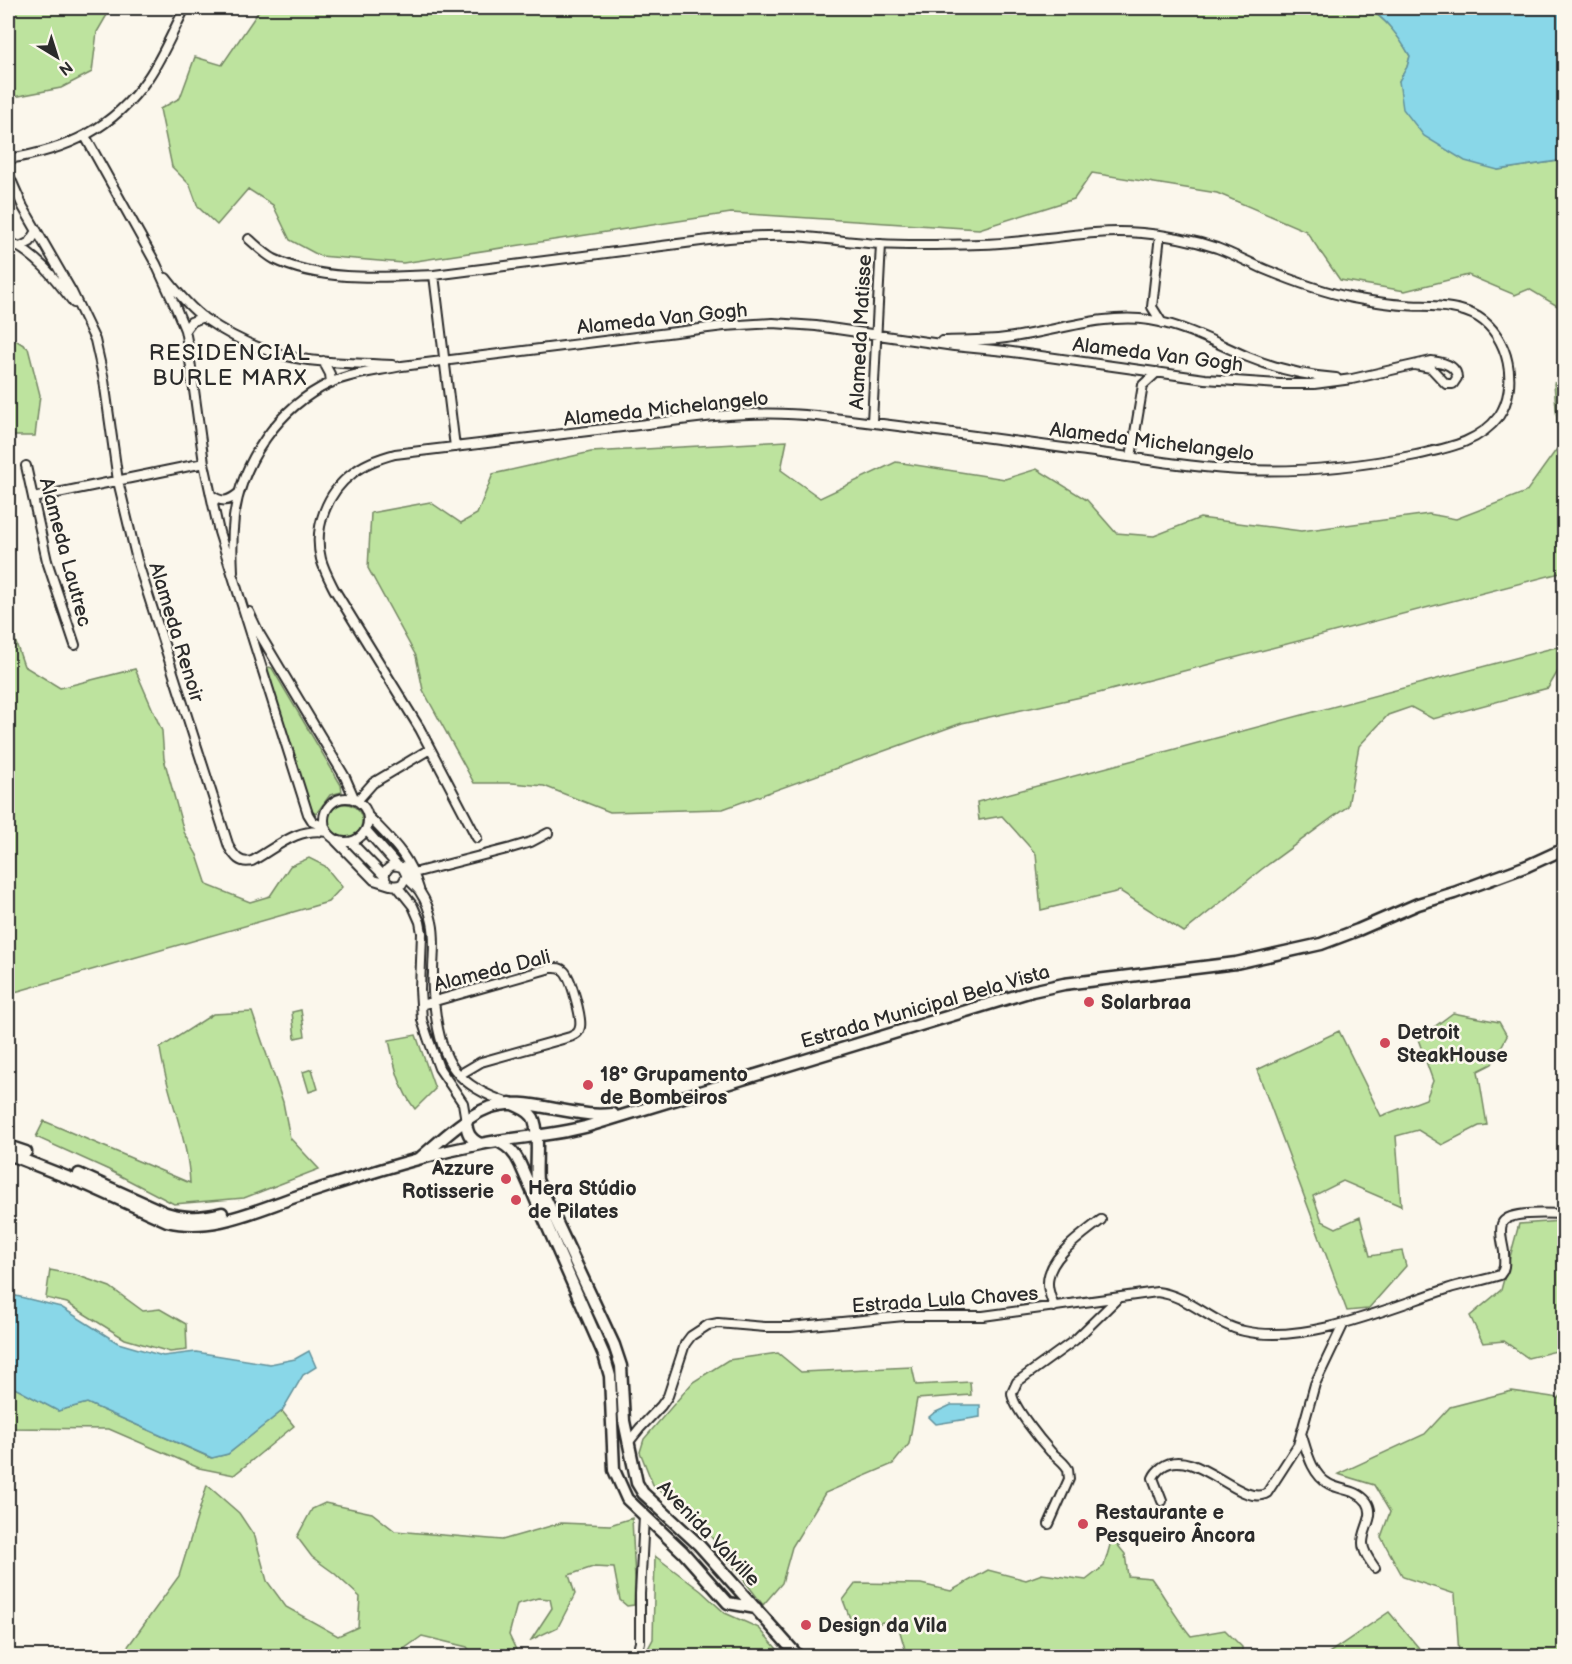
<svg xmlns="http://www.w3.org/2000/svg" width="1572" height="1664" viewBox="0 0 1572 1664" font-family="'Balsamiq Sans',sans-serif">
	<style>
		.green { fill: #bde39e; stroke: #748764; stroke-width: 1.5 }
		.water { fill: #89d7e8; stroke: #63929c; stroke-width: 1.5 }
		.lines { fill: none; stroke-linecap: round; stroke-linejoin: round }
		.minor-casing { stroke: #2b2b2b; stroke-width: 12 }
		.secondary-casing { stroke: #2b2b2b; stroke-width: 15 }
		.minor { stroke: #fbf7ec; stroke-width: 8 }
		.secondary { stroke: #fbf7ec; stroke-width: 10 }
		.poi-dot { fill: #d1495b; stroke: #fbf7ec; stroke-width: 2 }
		.labels { text-anchor: middle; stroke-width: 5; stroke-linejoin: round; paint-order: stroke }
		.street-label { font-size: 20px; fill: #2b2b2b; stroke: #fbf7ec }
		.poi-label { font-size: 20px; font-weight: bold; fill: #2b2b2b; stroke: #fbf7ec; text-anchor: start }
		.quarter-label { font-size: 22px; letter-spacing: 1.5px; fill: #2b2b2b; stroke: #fbf7ec }
	</style>
	<rect width="100%" height="100%" fill="#fbf7ec"/>
	<filter id="ink" filterUnits="userSpaceOnUse"><feTurbulence type="fractalNoise" baseFrequency=".0167" numOctaves="2"/><feDisplacementMap in="SourceGraphic" scale="12" xChannelSelector="R" yChannelSelector="G"/><feConvolveMatrix kernelMatrix="1 2 1 2 8 2 1 2 1" color-interpolation-filters="sRGB"/></filter>
	<g filter="url(#ink)">
		<path class="green" d="M8,8h103l-14,24 -5,40 -31,16 -53,10z
			M261,8h1106c19,10 32,29 43,48l-3,11 -8,14 99,89 66,-10v150l-35,-21 -14,6 -47,-20 -63,16 -65,-11 -34,-49 -89,-38 -125,-20 -18,26 -95,30 -248,-16 -328,50 -83,-7 -30,-16 -17,-35 -25,-16 -31,36 -19,-18 -8,-22 -18,-18 -12,-58 20,-11 15,-41 27,8z
			M8,335l20,13 12,47 -5,41h-27z
			M1564,381v191l-465,121 -137,30 -239,86 -113,3 -66,-26 -32,-3h-38l-51,-93 -7,-34 -48,-88 3,-55 59,-11 31,21 16,-9 16,-40 98,-22 196,-11 -6,29 39,28 76,-36 109,17 32,-10 50,31 29,33 38,3 46,-18 101,13 128,-17 27,5 70,-27 33,-46 -5,-63z
			M8,620l16,46 36,22 75,-19 27,62 2,28 20,73 13,23 10,30 43,17 20,-6 20,-30 19,-8 16,8 17,21 -14,15 -320,92z
			M1564,645v24l-6,2 -10,17 -115,31 -22,-12 -23,8 -29,31 -11,60 -86,63 -78,63 -64,-41 -79,19 -5,-56 -34,-38 -23,4 -2,-18z
			M269,667l3,1 69,117 1,7 -12,3 -14,19 -4,-3 -46,-142z
			M328 821a17 17 0 1 1 34 0a17 17 0 1 1-34 0Z
			M301,1010l4,26 -10,2 -3,-26z
			M252,1012l31,90 7,36 29,31 -75,29 -70,6 -65,-34 -73,-33 8,-16 146,62c-2,-47 -24,-90 -30,-135l53,-34z
			M1453,1013l46,9 8,14 -15,28 -14,7 9,54 -8,1 -37,19 -24,-15 -22,6 5,70 -58,-25 -30,15 9,25 14,7 24,-11 10,39 32,-5 4,15 -38,43 -21,2 -90,-241 82,-39 42,85 45,-17 7,-18 -15,-42z
			M416,1035l19,54 -20,20c-16,-20 -21,-45 -26,-69z
			M312,1069l6,20 -9,3 -6,-20z
			M1561,1221l3,9v35l-1,3 1,9v78l-4,-5 -32,8 -24,-17 -21,2 -13,-27 31,-26 18,-66z
			M50,1270l26,5 34,12 33,24 17,-2 26,15 1,26 -17,2 -45,-13 -58,-36 -21,-5z
			M778,1353l23,19 111,-5 4,18 54,-3 1,13 -54,4 -8,45 -16,20 -68,29 -33,54 -10,36 -19,22 -70,-92 -39,-26 -14,-35 4,-13 49,-57 35,-22z
			M11,1386l47,25 29,-8 124,55 17,-4 54,-43 12,15 -60,49 -35,-7 -90,-39 -101,-1v-41z
			M1512,1391l47,7 5,-6v264h-238v-1l63,-43 34,41 36,2 -4,-61 -52,-17 -22,-40 9,-25 -16,-27 -36,-11 87,-40 25,-27z
			M207,1485l32,28 16,24 12,44 19,26 52,29 20,-9 2,-30 -26,-24 -22,-16 -15,-20 15,-28 13,-6 47,10 23,18 107,9 59,-17 49,2 22,-7 3,62 -1,25 -7,1 -7,-6 -6,-32 -21,-1 -24,8 6,19 -17,33 -27,13 21,-32 -2,-9 -12,-1 -21,6 -8,31 10,21h-45l-7,-9 -45,-11 -28,20h-273l58,-80z
			M1112,1538l13,16 3,22 23,2c14,19 25,40 40,58l34,-6 17,17v9h-335l-9,-31 -16,-3 -12,8 -19,-9 -8,-21 13,-17 65,1 30,7 37,-21 38,10 16,-6 44,6 18,-14z
			M655,1556l46,35 24,22 34,15 24,28h-139l9,-17z"/>
		<path class="water" d="M1367,8h197v152l-66,10 -33,-9 -41,-25 -21,-27 -4,-28 8,-14 3,-11c-11,-19 -24,-38 -43,-48z
			M8,1294l53,13 57,36 45,13 33,-4 74,12 25,-5 14,-8 7,16 -13,8 -21,36 -54,43 -16,4 -125,-55 -29,8 -47,-25 -3,1z
			M951,1405h29v12l-44,7 -7,-7 5,-4z"/>
		<g class="lines">
			<g class="minor-casing">
				<path id="minor" d="M85,136l71,128 20,44 9,22 3,16 16,117 15,69 89,282 5,8 12,5
					M8,159c59,-9 105,-30 140,-81 15,-22 25,-47 37,-70
					M8,173l15,34 49,85 23,48 9,40 14,101 19,79 92,287c6,10 11,17 23,14 25,-14 45,-34 75,-29
					M1160,235l-8,72 10,16
					M249,239c8,7 16,15 25,20 47,23 110,18 160,16l275,-35c28,-3 56,-5 85,-4 28,2 56,6 85,8 33,2 68,1 102,0 54,-1 107,-16 161,-11 25,2 51,7 75,15 16,6 31,14 47,21 29,12 59,23 89,29 17,3 34,6 51,7 25,2 52,-1 74,12 31,19 41,69 21,99 -20,27 -52,32 -83,39 -69,14 -141,20 -212,12 -42,-4 -84,-12 -126,-17 -87,-12 -175,-24 -262,-34 -34,-4 -68,-3 -102,0l-319,38c-15,4 -30,9 -42,19 -26,19 -40,55 -32,86 3,11 8,20 13,30l86,140 57,109
					M8,241c30,15 45,35 66,62
					M20,247l10,-5 7,-11
					M434,275l21,172
					M166,278c11,14 23,29 38,40 27,19 59,34 92,40 31,6 64,5 96,7
					M185,330l6,-8 12,-5
					M942,341c21,-1 43,0 64,-3 48,-6 95,-25 144,-18 35,6 66,23 98,37 27,11 58,19 88,21
					M323,361l7,13 1,9
					M872,422l9,-178
					M1131,457l12,-72 14,-13
					M26,466l21,95 28,84
					M211,495c11,8 17,7 28,-2
					M33,498l171,-35
					M233,572c-1,-19 -1,-37 1,-55 8,-56 45,-110 96,-134 22,-10 49,-12 72,-17l322,-40 49,-3 43,3 138,20 51,5 200,28 75,5h34l38,-5 79,-18c11,1 26,4 26,17l-4,6h-7l-15,-16 -16,-3
					M249,612l10,21 86,144 10,23
					M324 820a22 22 0 1 1 44 0a22 22 0 1 1-44 0Z
					M357,801l16,-18 57,-34
					M368,816c24,25 41,39 51,73
					M366,830l30,34
					M336,841l38,39 16,5
					M351,842l34,35
					M406,875l105,-27 20,-6 17,-9
					M406,877l-4,7c-16,7 -25,-11 -9,-19l9,2c3,4 4,8 6,12 4,5 9,8 12,13 6,9 10,20 12,30 4,17 1,33 1,51 -1,12 0,24 2,36 6,54 22,77 74,94
					M397,886l16,20 7,16 2,11 -2,56 2,31 6,18 11,30 24,35 3,18
					M421,1005l130,-37c5,0 9,-1 13,3 7,6 18,47 16,56 -1,6 -4,7 -10,10l-89,25 -22,13
					M1054,1307c-2,-7 -6,-15 -6,-23 -1,-26 34,-49 53,-64
					M1302,1436c5,16 10,39 27,48 13,7 28,5 38,18 9,14 -4,26 -4,41 0,9 7,18 12,25
					M628,1443l12,-15 21,-22 7,-10 17,-52 6,-8 17,-11 10,-2 47,4h25l114,-11h79l174,-24c33,4 55,32 87,39 62,14 144,-23 203,-42 17,-6 36,-8 53,-14 6,-7 4,-14 4,-23 -1,-8 -5,-20 -2,-28 5,-14 49,-10 62,-10
					M1162,1501l-9,-23c2,-5 4,-7 9,-11 32,-23 80,42 105,26l31,-48 17,-61 29,-61
					M1049,1524l20,-45 -1,-10c-4,-7 -11,-12 -17,-17 -9,-10 -39,-46 -39,-59l5,-11 58,-42 42,-41
					M628,1656l6,-2 4,-4 2,-8v-48l4,-78"/>
			</g>
			<g class="secondary-casing">
				<path id="secondary" d="M510,1103c7,3 16,6 21,12 10,9 4,49 6,65l77,165 7,21 3,55 13,62 6,10 55,51 100,112
					M466,1121c1,12 3,17 14,23
					M498,1141c11,6 17,12 22,23l84,191 6,21 4,94 13,29 56,53 45,51 28,5
					M8,1146l18,6
					M8,1154l79,31 80,36c44,11 87,-10 128,-24 41,-13 82,-27 123,-38 21,-6 42,-11 63,-15 34,-7 70,-8 104,-17l447,-136 32,-7 172,-21 85,-19 37,-14 60,-26 36,-11 73,-27 37,-17
					M421,1157c19,-16 44,-40 67,-49 30,-11 62,2 92,5 11,2 22,2 33,1
					M79,1174l87,39c20,6 35,5 56,0"/>
			</g>
			<use href="#minor" class="minor"/>
			<use href="#secondary" class="secondary"/>
		</g>
	</g>
	<g class="poi-dot">
		<circle cx="1089" cy="1002" r="6"/>
		<circle cx="1385" cy="1043" r="6"/>
		<circle cx="588" cy="1085" r="6"/>
		<circle cx="506" cy="1179" r="6"/>
		<circle cx="516" cy="1200" r="6"/>
		<circle cx="1083" cy="1524" r="6"/>
		<circle cx="806" cy="1625" r="6"/>
	</g>
	<g class="labels">
		<g class="street-label">
			<text transform="translate(662 318) rotate(-6)" y="7">Alameda Van Gogh</text>
			<text transform="translate(860 332) rotate(-87)" y="7">Alameda Matisse</text>
			<text transform="translate(1158 354) rotate(7)" y="7">Alameda Van Gogh</text>
			<text transform="translate(666 408) rotate(-6)" y="7">Alameda Michelangelo</text>
			<text transform="translate(1152 441) rotate(7)" y="7">Alameda Michelangelo</text>
			<text transform="translate(66 552) rotate(75)" y="7">Alameda Lautrec</text>
			<text transform="translate(177 632) rotate(73)" y="7">Alameda Renoir</text>
			<text transform="translate(492 970) rotate(-14)" y="7">Alameda Dali</text>
			<text transform="translate(925 1006) rotate(-16)" y="7">Estrada Municipal Bela Vista</text>
			<text transform="translate(945 1299) rotate(-4)" y="7">Estrada Lula Chaves</text>
			<text transform="translate(709 1533) rotate(46)" y="7">Avenida Valville</text>
		</g>
		<g class="poi-label">
			<text x="1101" y="1009">Solarbraa</text>
			<text x="1397" y="1039">Detroit<tspan x="1397" dy="23">SteakHouse</tspan></text>
			<text x="600" y="1081">18º Grupamento<tspan x="600" dy="23">de Bombeiros</tspan></text>
			<text x="494" y="1175" text-anchor="end">Azzure<tspan x="494" dy="23">Rotisserie</tspan></text>
			<text x="528" y="1195">Hera Stúdio<tspan x="528" dy="23">de Pilates</tspan></text>
			<text x="1095" y="1519">Restaurante e<tspan x="1095" dy="23">Pesqueiro Âncora</tspan></text>
			<text x="818" y="1632">Design da Vila</text>
		</g>
		<g class="quarter-label">
			<text x="230" y="360">RESIDENCIAL<tspan x="230" dy="25">BURLE MARX</tspan></text>
		</g>
	</g>
	<rect width="1572" height="1664" fill="none" stroke="#fbf7ec" stroke-width="30"/>
	<rect x="15" y="15" width="1542" height="1634" fill="none" stroke="#2b2b2b" stroke-width="2" filter="url(#ink)"/>
	<g transform="translate(57 57) rotate(142)" stroke="#fbf7ec" stroke-width="4.5" paint-order="stroke">
	<path d="M0-4.5L10 22L0 15L-10 22Z" fill="#2b2b2b"/>
	<text y="-9" font-size="16" font-weight="bold" text-anchor="middle" fill="#2b2b2b">N</text>
	</g>
</svg>
